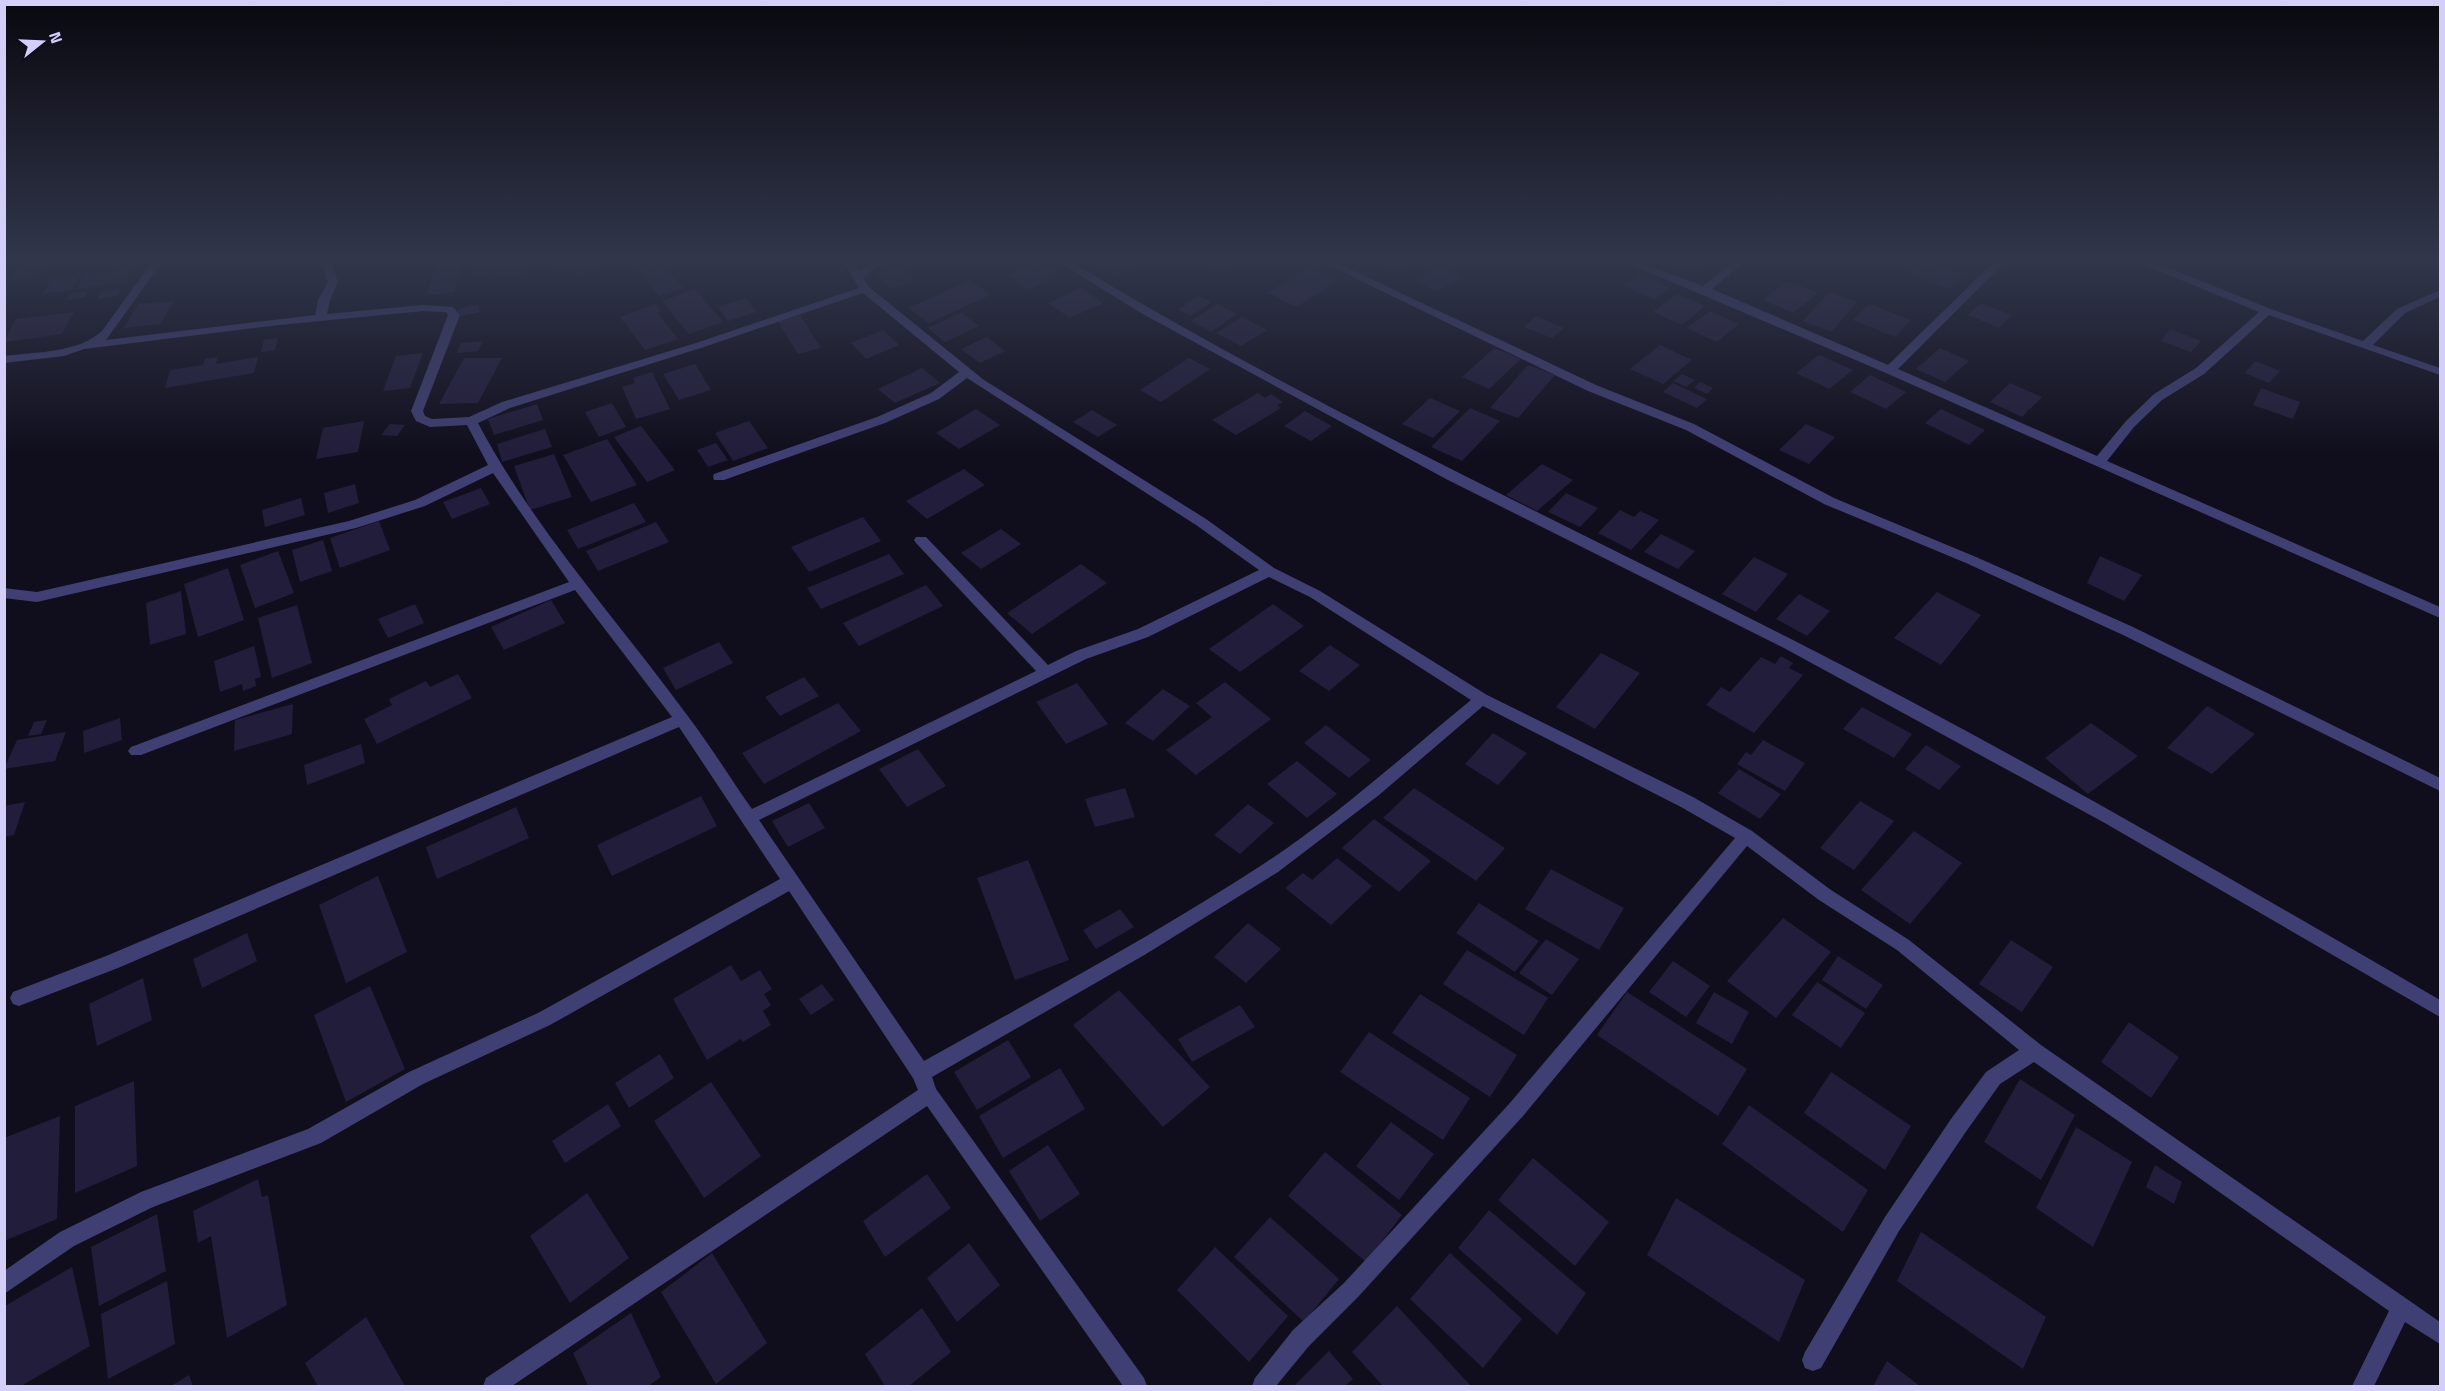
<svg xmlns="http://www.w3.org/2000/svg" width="2445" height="1391" viewBox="0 0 2445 1391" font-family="'Titillium Web',sans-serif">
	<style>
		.building { fill: #221d3a }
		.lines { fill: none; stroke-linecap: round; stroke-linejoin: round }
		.lane { fill: #403f74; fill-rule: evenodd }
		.street { fill: #403f74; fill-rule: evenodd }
	</style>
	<rect width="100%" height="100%" fill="#100e1c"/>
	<path class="building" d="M20,262h27l-9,16 -28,3z
		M437,262h26l-9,30 -27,3z
		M497,262h32l-1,11 -33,5z
		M554,262h41l6,7 -23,7 -7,-10 -11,4z
		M651,262h10l22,26 -24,8 -24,-29z
		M1038,262h4l19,12 -34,16 -20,-14z
		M1105,262h38l-26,15 -20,-11z
		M1204,262h32l-13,8z
		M1379,262h33l-16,9z
		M1666,262h44l-16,12z
		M1919,262h11l34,13 -15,14 -42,-17z
		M494,263l-1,11 -21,2 2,-11z
		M902,265l14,15 -26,9 -14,-15z
		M1440,265l23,12 -27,15 -22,-13z
		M1309,267l28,14 -41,26 -28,-14z
		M131,269l-5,13 -49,7 6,-13z
		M80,274l-8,16 -29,4 9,-17z
		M1639,275l30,13 -15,12 -31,-15z
		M970,280l20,15 -61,28 -21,-15z
		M1788,281l30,12 -25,20 -30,-13z
		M121,288l-4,8 -20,3 4,-8z
		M1081,288l22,15 -33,15 -22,-15z
		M695,289l28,33 -34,12 -27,-33z
		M88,291l-3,6 -19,3 4,-6z
		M1829,292l28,10 -26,30 -28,-11z
		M1677,294l28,12 -23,19 -29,-13z
		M1198,296l14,6 -21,14 -13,-6z
		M746,298l10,14 -28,9 -10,-14z
		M174,301l-14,23 -36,4 14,-24z
		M1981,303l31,12 -13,13 -31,-13z
		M478,304l2,8 -20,4 -2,-7z
		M656,304l5,7 -4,1 21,27 -33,11 -25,-33z
		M1217,304l20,10 -26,18 -20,-11z
		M1869,304l42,16 -16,17 -42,-17z
		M1710,311l29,13 -22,18 -30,-14z
		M74,312l-12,22 -58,8 12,-23z
		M961,313l18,13 -34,16 -17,-14z
		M800,315l21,33 -23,6 -20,-32z
		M1536,316l28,12 -12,10 -28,-11z
		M1242,317l25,13 -26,16 -25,-13z
		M2170,329l31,12 -10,11 -30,-11z
		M883,330l16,15 -33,14 -15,-16z
		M987,337l18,14 -25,12 -19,-14z
		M278,338l-3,12 -14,2 3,-12z
		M483,341l-5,10 -21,2 4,-10z
		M1660,345l32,15 -29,24 -33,-15z
		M1494,348l27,11 -32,30 -27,-12z
		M1940,348l29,13 -24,21 -29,-13z
		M423,353l-13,35 -27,3 13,-35z
		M1819,355l34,15 -24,19 -33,-16z
		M218,357l-2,7 42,-7 -4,16 -89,15 5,-18 33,-5 2,-6z
		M464,358h38l-24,45 -39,1z
		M1189,358l21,11 -49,33 -21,-12z
		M2255,361l25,10 -11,12 -24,-10z
		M695,364l16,26 -32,10 -16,-26z
		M1528,365l27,10 -37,43 -28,-10z
		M922,368l18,15 -45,20 -17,-14z
		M652,372l18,37 -34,10 -14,-32 13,-4 -2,-5z
		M1682,374l13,6 -9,7 -13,-6z
		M1870,375l36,17 -20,17 -36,-17z
		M1700,382l13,6 -6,6 -13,-6z
		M1673,383l34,16 -10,9 -34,-16z
		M2010,383l32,14 -20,20 -32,-15z
		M2261,388l39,14 -7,17 -40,-14z
		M1258,393l7,5 6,-4 12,8 -6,3 4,3 -45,27 -24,-15z
		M1430,398l30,13 -27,27 -31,-14z
		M612,403l14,24 -27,10 -14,-25z
		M537,404l6,16 -49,15 -6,-16z
		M1470,408l30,13 -38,40 -31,-14z
		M976,409l24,16 -41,24 -23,-16z
		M1941,409l44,21 -16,15 -44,-22z
		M1092,410l25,15 -19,12 -25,-15z
		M1305,411l27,15 -21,15 -27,-15z
		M364,421l-6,31 -42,7 7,-31z
		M749,421l19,27 -35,13 -18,-28z
		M390,424l15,1 -8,11 -16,-1z
		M1806,424l29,13 -26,27 -30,-14z
		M641,426l34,44 -28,12 -33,-45z
		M545,429l7,18 -50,15 -5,-18z
		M607,439l30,46 -46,17 -28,-47z
		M716,443l12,17 -20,7 -11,-17z
		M554,454l18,43 -42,13 -16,-44z
		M1542,464l31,16 -36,31 -31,-16z
		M964,469l21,16 -58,34 -21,-18z
		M355,484l4,19 -31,10 -4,-20z
		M481,488l9,16 -38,15 -9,-17z
		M1566,493l32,15 -18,19 -32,-15z
		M301,498l4,17 -40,12 -3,-17z
		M634,503l12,19 -68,27 -11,-19z
		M1620,510l14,7 6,-6 19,9 -28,30 -33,-17z
		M863,517l18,24 -72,31 -18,-25z
		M379,521l11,29 -50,18 -10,-30z
		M656,522l13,20 -71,29 -12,-20z
		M1001,529l20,15 -40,25 -20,-16z
		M1661,534l34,17 -17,18 -34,-17z
		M323,540l9,31 -32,11 -8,-32z
		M278,551l16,42 -39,15 -15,-43z
		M889,554l15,20 -83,35 -14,-21z
		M2100,556l42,19 -18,26 -37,-18z
		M1754,557l34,17 -32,38 -34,-18z
		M1081,564l26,19 -75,51 -25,-21z
		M228,568l16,52 -46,17 -14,-53z
		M926,585l17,21 -84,40 -16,-23z
		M181,591l5,43 -36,11 -4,-42z
		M1937,592l44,23 -40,50 -47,-27z
		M1799,594l31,17 -23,25 -31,-17z
		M551,600l14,23 -61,27 -13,-23z
		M415,604l9,19 -36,15 -10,-19z
		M1273,604l31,22 -64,46 -31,-23z
		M297,605l15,58 -40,15 -14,-60z
		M719,642l14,21 -57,27 -13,-22z
		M1330,645l30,20 -31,26 -30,-20z
		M254,646l7,31 -6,2 1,7 -13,5 -1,-7 -22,8 -6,-31z
		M1601,653l39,20 -45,56 -39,-22z
		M1781,656l12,7 -4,5 14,7 -49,58 -48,-28 15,-18 9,5 31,-35 14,7z
		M458,674l14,24 -95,46 -13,-25 28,-14 -3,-6 37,-18 4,6z
		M804,677l15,19 -39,20 -15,-19z
		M1225,682l46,37 -75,56 -30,-25 46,-33 -16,-14z
		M1077,683l31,41 -42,20 -30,-42z
		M1163,689l27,17 -37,35 -28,-18z
		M838,703l23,28 -97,53 -22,-31z
		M293,704l-1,30 -58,17 1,-31z
		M2207,706l48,28 -43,40 -45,-26z
		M1862,707l50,27 -18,24 -51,-29z
		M120,718l2,22 -38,13 -1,-22z
		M47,720l-6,14 -13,2 6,-14z
		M2091,723l47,33 -50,38 -43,-36z
		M1326,725l45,35 -22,18 -45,-35z
		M66,732l-11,29 -51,8 13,-29z
		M1493,733l34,20 -29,32 -33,-21z
		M1763,740l42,23 -20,28 -48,-27 9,-12 5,3z
		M361,744l4,19 -58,22 -3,-20z
		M1926,745l35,21 -22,24 -34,-21z
		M918,749l28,37 -39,21 -28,-38z
		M1297,761l40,33 -30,24 -40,-34z
		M1739,769l42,25 -21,25 -42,-26z
		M1125,788l10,29 -40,10 -10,-28z
		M1414,788l91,60 -29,33 -93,-63z
		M701,796l16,30 -105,50 -15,-31z
		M1860,801l34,20 -40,49 -34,-22z
		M25,802l-11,33 -10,2v-31z
		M809,803l16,25 -37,19 -16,-26z
		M1248,804l26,19 -34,31 -26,-19z
		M516,807l13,31 -92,41 -11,-32z
		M1374,819l57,42 -32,31 -57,-44z
		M1914,831l48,32 -52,61 -49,-34z
		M1337,858l35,28 -41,39 -46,-37 18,-15 9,7z
		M1028,860l41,100 -54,20 -38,-102z
		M1551,869l73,39 -25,42 -74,-41z
		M378,876l29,76 -61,31 -27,-78z
		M1479,903l60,38 -24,31 -59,-39z
		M1120,909l14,18 -38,22 -13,-19z
		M1783,918l48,34 -55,66 -49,-37z
		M1248,923l33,26 -35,34 -32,-26z
		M247,933l10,28 -55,27 -9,-29z
		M1546,939l33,20 -27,36 -33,-22z
		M2011,940l42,27 -31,45 -43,-28z
		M1467,950l81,48 -24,37 -81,-51z
		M1838,956l45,29 -17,24 -44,-29z
		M1673,961l37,25 -24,31 -37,-25z
		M731,965l10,16 19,-11 12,19 -8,5 7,11 -8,6 8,14 -28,17 -2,-3 -34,21 -34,-61z
		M143,978l9,42 -55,26 -8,-42z
		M1817,982l48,31 -24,35 -49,-33z
		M822,984l12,16 -23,15 -12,-16z
		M370,986l35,83 -59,33 -32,-87z
		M1119,990l91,97 -47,40 -90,-102z
		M1627,992l120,77 -29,47 -121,-81z
		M1714,992l35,20 -17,32 -36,-21z
		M1420,994l97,61 -27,42 -98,-64z
		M1240,1005l15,22 -63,35 -14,-23z
		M2129,1022l50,35 -28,41 -50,-36z
		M1369,1032l101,66 -27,42 -103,-68z
		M1008,1040l23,37 -54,33 -23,-38z
		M660,1054l14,24 -45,30 -14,-25z
		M1060,1068l25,41 -82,49 -24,-42z
		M1831,1072l80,54 -26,44 -81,-57z
		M2020,1079l55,36 -34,65 -57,-38z
		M134,1081l3,85 -62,27v-87z
		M711,1082l50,74 -57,42 -50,-77z
		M608,1104l13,22 -56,37 -13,-22z
		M1749,1105l119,85 -25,42 -121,-88z
		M60,1116l-3,103 -53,22v-103z
		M1391,1122l43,32 -35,46 -43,-34z
		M2076,1127l56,35 -39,85 -57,-39z
		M1048,1145l32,49 -40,27 -31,-50z
		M1325,1152l77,63 -36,47 -78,-66z
		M1533,1158l76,64 -34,44 -77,-66z
		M2155,1165l27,17 -8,22 -28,-17z
		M927,1174l24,34 -66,49 -22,-36z
		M258,1179l4,18 6,-2 19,110 -60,33 -16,-102 -13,7 -5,-32z
		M587,1193l42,65 -59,45 -40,-67z
		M1676,1198l129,82 -26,62 -132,-87z
		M1489,1210l97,83 -29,42 -99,-87z
		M157,1214l9,57 -67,35 -8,-59z
		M1270,1217l69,62 -35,43 -70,-65z
		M1921,1232l125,85 -23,52 -126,-88z
		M969,1243l31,42 -43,37 -30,-44z
		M1215,1247l73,69 -39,46 -72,-72z
		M712,1253l55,90 -51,41 -55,-92z
		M1450,1253l72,66 -39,49 -73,-69z
		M72,1267l18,79 -69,40h-16v-80z
		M167,1281l8,63 -67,35 -7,-65z
		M1397,1306l74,80h-88l-31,-34z
		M922,1308l29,44 -42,34h-24l-20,-32z
		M631,1313l30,64 -13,9h-60l-15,-33z
		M366,1317l39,69h-87l-13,-23z
		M1329,1351l24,28 -8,7h-51z
		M1887,1361l33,25h-47z
		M189,1375l4,11h-22z"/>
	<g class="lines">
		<path class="lane" d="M872,262h11l-21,17h-8v-4z"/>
		<path class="street" d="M152,262h10l-56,78 209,-25 3,-15 10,-18 -7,-20h10l7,20 -8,18 -3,14 96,-9 30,2 7,8 -37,96 2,5 7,3 37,-2 33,-15 194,-59 163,-55 -15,-26h10l15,25 115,93 222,139 68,49 46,23 167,104 206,102 59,34 79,59 78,50 132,105 399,277v22l-35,-22 -31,64h-22l37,-75 -355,-249 -34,22 -35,49 -66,98 -78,137 -8,3 -8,-3 -3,-8 3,-8 80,-135 66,-98 35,-47 33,-22 -122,-100 -78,-50 -72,-54 -224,270 -165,181 -49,49 -33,40h-24l3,-8 38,-48 51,-47 165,-179 226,-266 -54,-31 -198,-101 -104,89 -101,77 -132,82 -214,123 4,12 208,289 3,8h-24l-196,-280 -415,280h-29l3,-8 432,-288 -5,-12 -124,-187 -239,134 -127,59 -102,59 -168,64 -79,39 -70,48v-23l56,-39 81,-40 167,-63 101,-57 129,-59 242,-134 -101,-152 -561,241 -99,38 -6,-2 -3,-6 3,-6 93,-36 566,-239 -97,-127 -434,165h-10l-3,-4 3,-4 438,-165 -76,-109 -68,33 -69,22 -319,74 -33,-4v-10l33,4 312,-71 66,-21 73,-35 -21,-40 -37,2 -14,-6 -5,-10 37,-96 -2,-3 -23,-1 -144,14 -195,24 -20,7 -60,7v-7c32,-4 74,-3 98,-25zM863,293l96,79 -28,21 -54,24 -163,57 -1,3 1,3h10l161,-57 54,-24 28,-21 229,147 63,45 -121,59 -62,22 -28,14 -122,-128h-10l-2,3 2,3 120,128 -284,138c-22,-31 -42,-64 -65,-94 -71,-97 -153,-186 -209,-292l32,-15 194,-61zM1269,577l41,20 161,103c-67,55 -133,115 -206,163 -110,72 -227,134 -341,198l-165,-241 327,-161 62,-22z
			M1059,262h12c232,140 478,254 720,377 221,112 435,237 649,361v17l-337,-195 -319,-174 -338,-169 -305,-166z
			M1322,262h13l261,123 98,39 140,74 142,59 157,70 307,151v13l-317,-156 -157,-72 -142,-59 -138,-74 -98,-39z
			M1625,262h14l64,24 30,-24h11l-32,27 176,76 106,-103h11l-107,107 199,87 29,-35 28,-27 42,-26 63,-56 -117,-48 -1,-2h13l117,47 92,32 34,-32 43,-19v7l-35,16 -32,32 67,23v7l-171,-60 -65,59 -42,26 -28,27 -27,34 333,146v11l-554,-245z"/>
	</g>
	<linearGradient id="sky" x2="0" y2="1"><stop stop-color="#09080f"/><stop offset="0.57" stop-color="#31364b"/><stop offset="1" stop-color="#31364b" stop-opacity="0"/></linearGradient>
	<rect width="2445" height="456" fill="url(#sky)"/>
	<rect width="2445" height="1391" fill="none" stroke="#d3cff8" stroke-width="12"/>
	<g transform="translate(42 42) rotate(72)" stroke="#100e1c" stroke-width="4.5" paint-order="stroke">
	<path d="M0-4.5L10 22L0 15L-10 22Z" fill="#d3cff8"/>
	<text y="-9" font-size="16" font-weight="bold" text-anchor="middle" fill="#d3cff8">N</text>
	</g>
</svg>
